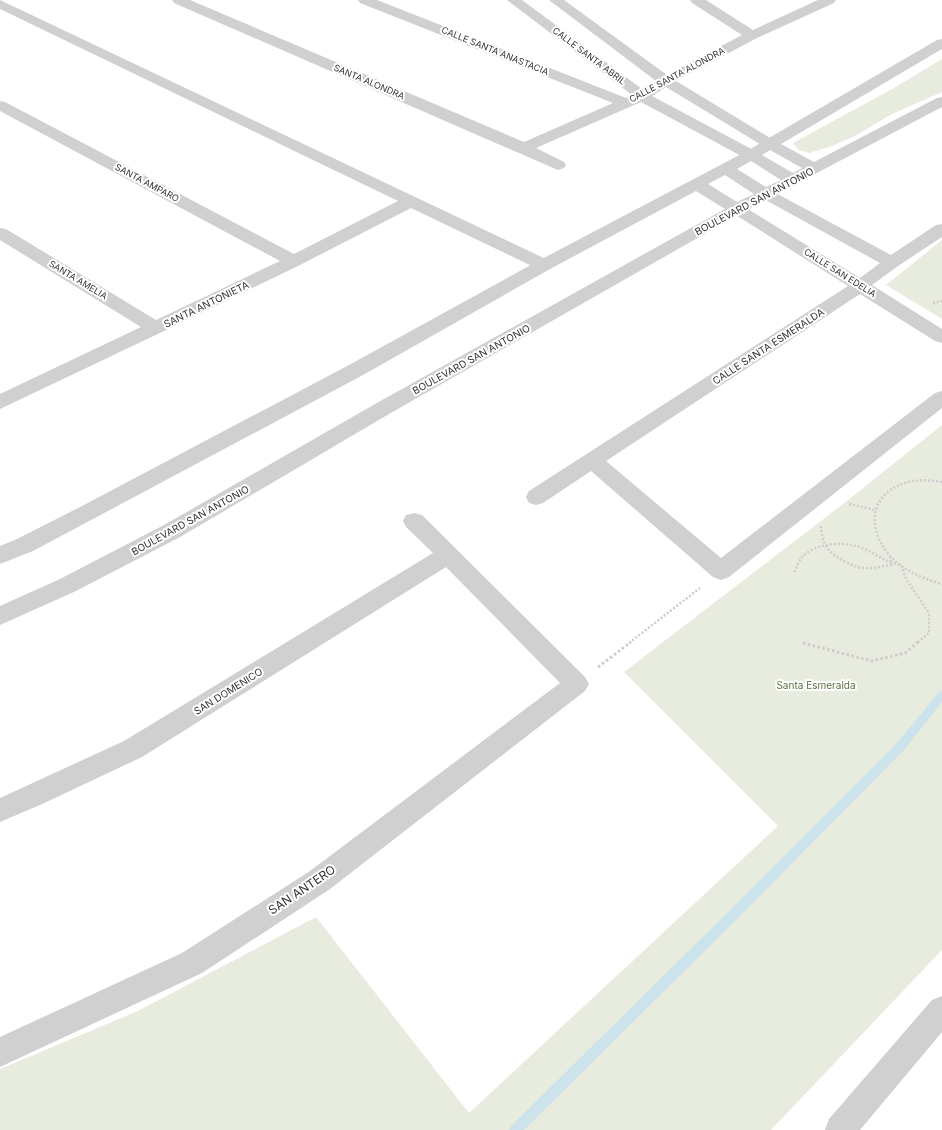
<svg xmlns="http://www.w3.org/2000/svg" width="942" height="1130" viewBox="0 0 942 1130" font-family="Inter,sans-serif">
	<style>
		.green { fill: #e7ecdf }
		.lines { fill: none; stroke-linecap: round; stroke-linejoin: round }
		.stream { fill: #cce3ec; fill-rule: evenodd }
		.path-far1 { stroke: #cdcdcd; stroke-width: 2.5; stroke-dasharray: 2 2; stroke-linecap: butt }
		.path { stroke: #cdcdcd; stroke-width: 3; stroke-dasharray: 2.5 2.5; stroke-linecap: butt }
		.minor { fill: #d0d0d0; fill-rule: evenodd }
		.tertiary { fill: #d0d0d0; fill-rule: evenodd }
		.labels { text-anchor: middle; stroke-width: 4; stroke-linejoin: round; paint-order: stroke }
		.far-street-label { font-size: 9px; fill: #333; stroke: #fff }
		.street-label { font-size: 10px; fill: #333; stroke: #fff }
		.park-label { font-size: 10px; fill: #5b703f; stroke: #fff }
		.near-street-label { font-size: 12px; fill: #333; stroke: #fff }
	</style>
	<rect width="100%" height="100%" fill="#fff"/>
	<path class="green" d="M942,59v33l-50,22 -37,22 -23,10 -23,7 -10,-3 -6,-7 101,-55z
		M942,240v79l-56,-34z
		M942,425v525l-171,180h-771v-61l138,-58 178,-94 153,196 309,-287 -154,-154 219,-168z"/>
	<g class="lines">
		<path class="stream" d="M942,691v11l-37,47 -171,173 -210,208h-15l2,-4 215,-212 171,-171 42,-51z"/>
		<path class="path-far1" d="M933,303l9,-2
			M942,482c-12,-2 -25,-3 -37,1 -38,12 -38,50 -12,76 14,13 31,20 49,25
			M849,504l26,6
			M821,526c1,20 9,29 27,37 5,2 9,5 15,5 9,1 19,-2 28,-3l-1,-9
			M794,572c3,-5 5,-12 9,-16 15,-14 44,-15 62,-7 12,6 22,14 36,16l5,14 23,34v20l-12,10
			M629,643l71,-55"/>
		<path class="path" d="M803,643l69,18 33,-8 13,-11
			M598,667l33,-25"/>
		<path class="minor" d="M0,0l550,261 3,4 -3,4 -6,1 -6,-1 -127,-61 -111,57 -138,67 -162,77v-15l141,-67 -141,-87v-12l6,1 150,91 124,-59 -280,-150v-10l5,1 289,152 104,-53 -398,-192z
			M172,0h18l334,142 89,-39 -253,-100 -2,-3h19l249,98 6,-3 -125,-95h15l120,89 14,-8 -107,-81h15l103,75 75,-40 -50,-32 -2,-3h16l47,30 65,-30h18l-2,3 -77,35 -81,43 99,60 3,3 -3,3 -5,2 -5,-2 -99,-60 -14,9 105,56 2,3 -2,3 -6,2 -6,-2 -104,-56 -105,46 28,14 2,3 -2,3 -6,2 -384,-167z
			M766,189l6,2 119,64 45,-30 6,-1v13l-44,29 -26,19 70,44v14l-7,-2 -75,-47 -254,167 115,97 214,-165 7,-2v17l-213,169 -8,3 -8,-3 -122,-106 -48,32 -7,2 -7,-2 -3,-6 3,-6 319,-205 -117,-74 -2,-3 2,-3 6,-2 6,2 117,72 20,-15 -120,-66 -2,-3 2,-3z
			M414,513l8,2 163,162 4,7 -4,7 -255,198 -128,84 -202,94v-30l182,-84 128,-82 250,-188 -114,-116 -304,190 -102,48 -40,17v-24l124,-57 309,-188 -27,-26 -3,-6 3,-6z
			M942,996v36l-82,98h-35l4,-11 103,-119z"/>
		<path class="tertiary" d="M942,39v10l-161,95 33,18 123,-64 5,-1v10l-199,105 -354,202 -209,123 -104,54 -76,34v-19l60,-27 104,-54 211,-121 350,-195 -29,-18 -146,78 -187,106 -330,176 -33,13v-18l17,-7 65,-33 267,-141 189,-104 207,-109 192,-112zM770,150l32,18 -9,5 -31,-18zM751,161l30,19 -15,7 -29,-18zM725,175l29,19 -17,8 -29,-18z"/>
	</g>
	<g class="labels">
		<g class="far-street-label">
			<text transform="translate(495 51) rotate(22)" y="3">CALLE SANTA ANASTACIA</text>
			<text transform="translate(589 56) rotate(37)" y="3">CALLE SANTA ABRIL</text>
			<text transform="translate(677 75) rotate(-28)" y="3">CALLE SANTA ALONDRA</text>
			<text transform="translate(369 82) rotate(23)" y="3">SANTA ALONDRA</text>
			<text transform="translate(147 183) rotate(28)" y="3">SANTA AMPARO</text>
			<text transform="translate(840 273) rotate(32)" y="3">CALLE SAN EDELIA</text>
			<text transform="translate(78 280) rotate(31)" y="3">SANTA AMELIA</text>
		</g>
		<g class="street-label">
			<text transform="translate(754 201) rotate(-28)" y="4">BOULEVARD SAN ANTONIO</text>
			<text transform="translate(206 304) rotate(-26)" y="4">SANTA ANTONIETA</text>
			<text transform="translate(768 346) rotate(-33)" y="4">CALLE SANTA ESMERALDA</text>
			<text transform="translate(471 359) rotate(-29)" y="4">BOULEVARD SAN ANTONIO</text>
			<text transform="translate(190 520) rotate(-29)" y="4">BOULEVARD SAN ANTONIO</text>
			<text transform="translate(228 691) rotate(-32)" y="4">SAN DOMENICO</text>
		</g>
		<g class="park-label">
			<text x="816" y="689">Santa Esmeralda</text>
		</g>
		<g class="near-street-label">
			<text transform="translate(302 890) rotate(-34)" y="4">SAN ANTERO</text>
		</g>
	</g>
</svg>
